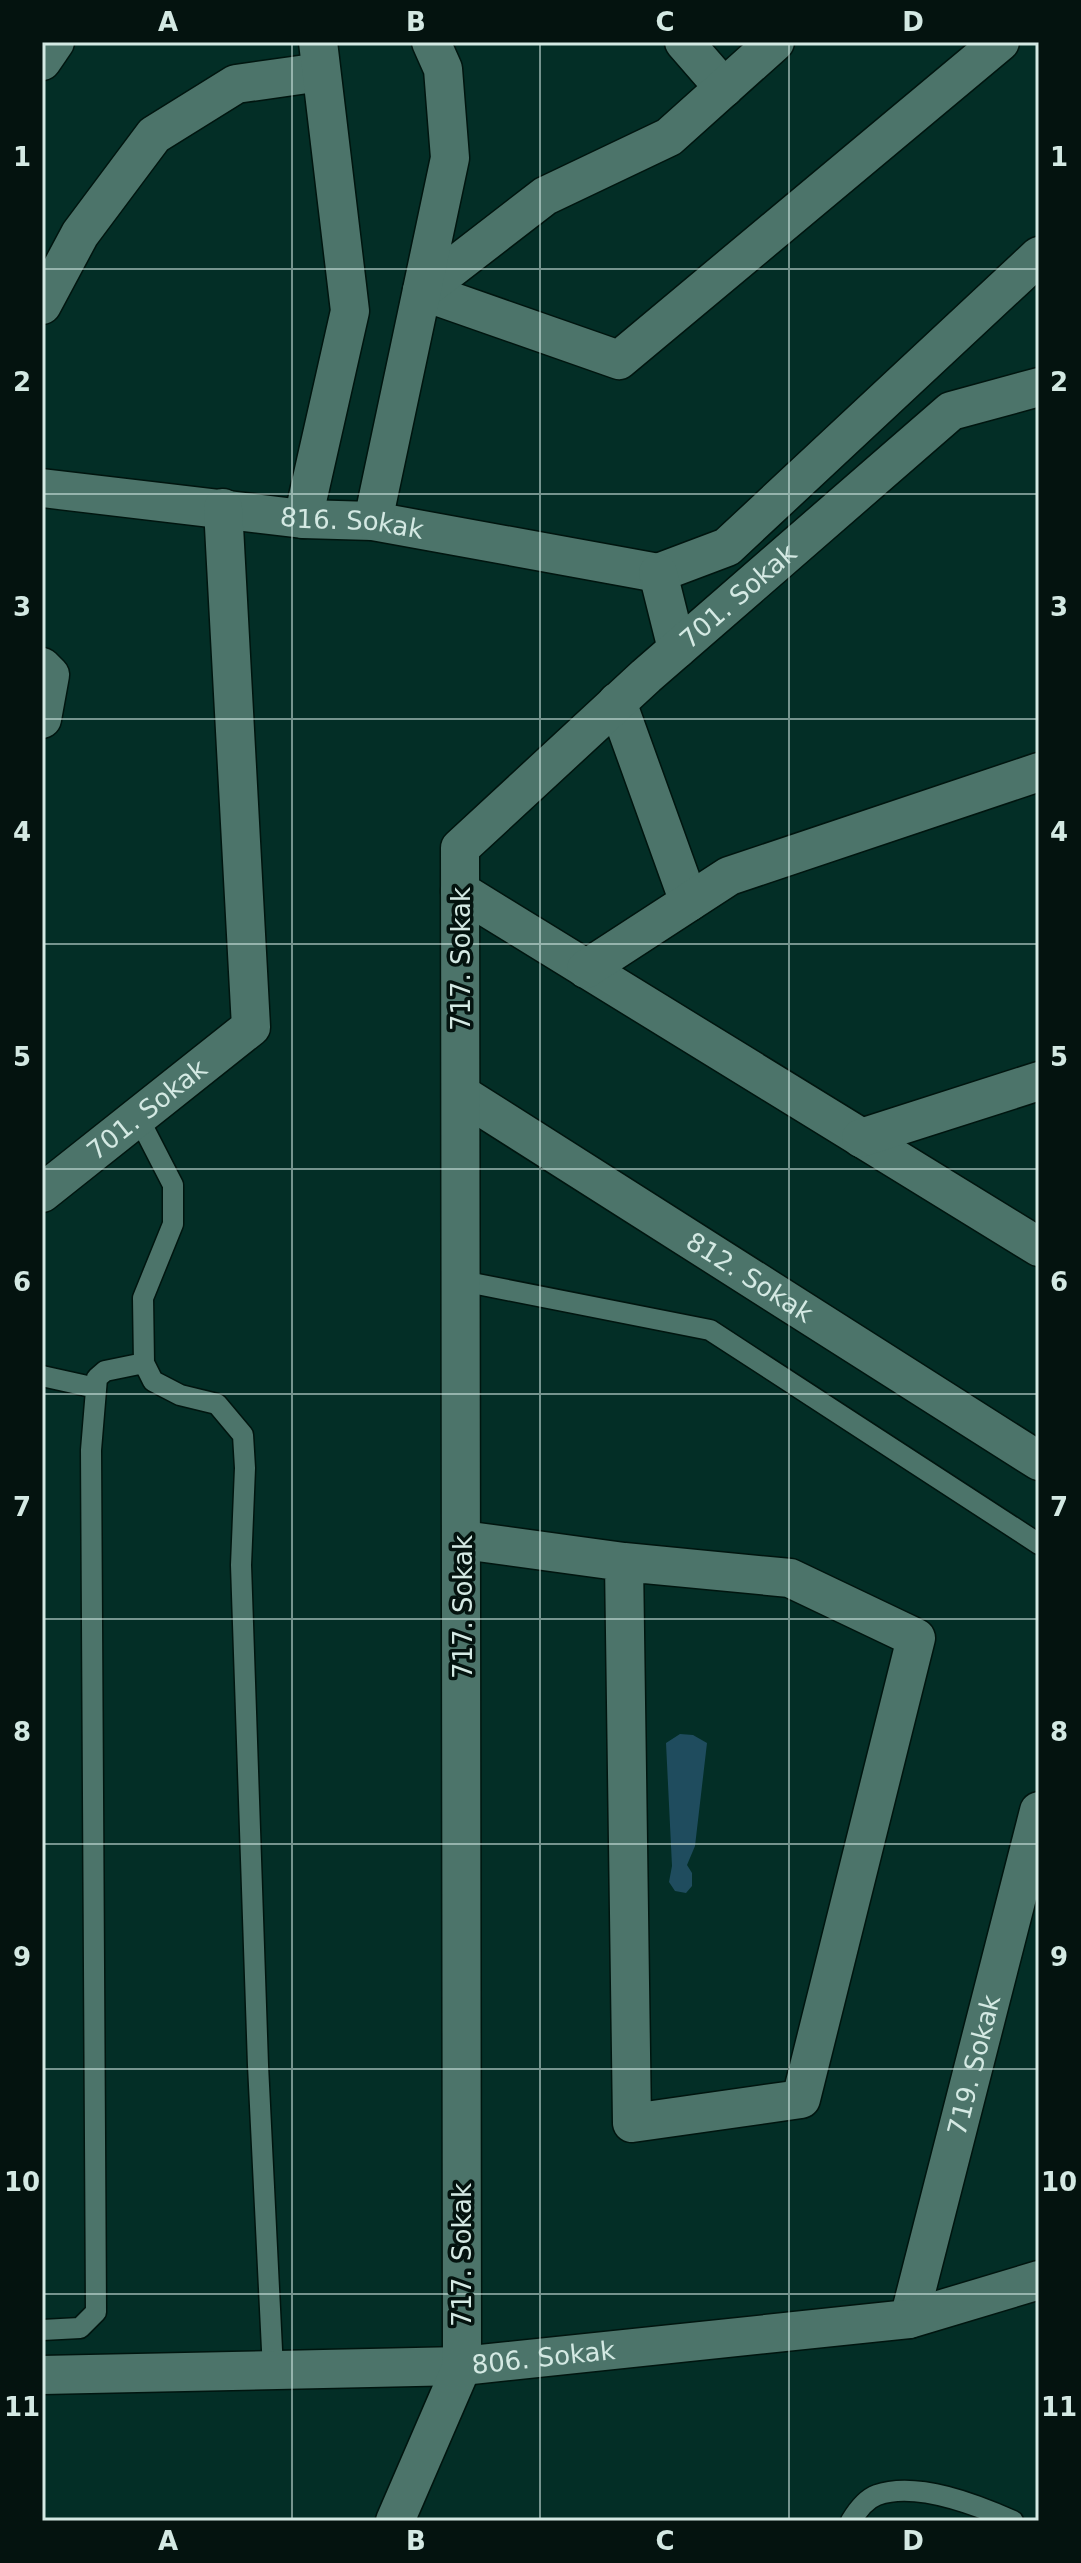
<svg xmlns="http://www.w3.org/2000/svg" width="1081" height="2563" viewBox="0 0 1081 2563" font-family="'DejaVu Sans',sans-serif">
	<style>
		.water { fill: #1f4c5e }
		.lines { fill: none; stroke-linecap: round; stroke-linejoin: round }
		.service-casing { stroke: #00150f; stroke-width: 23 }
		.minor-casing { stroke: #00150f; stroke-width: 41 }
		.service { stroke: #4c746a; stroke-width: 20 }
		.minor { stroke: #4c746a; stroke-width: 38 }
		.grid { fill: none; stroke: #d4e9e3; stroke-width: 2; stroke-opacity: 0.55 }
		.labels { text-anchor: middle; stroke-width: 7; stroke-linejoin: round; paint-order: stroke }
		.street-label { font-size: 26px; fill: #d4e9e3; stroke: #04130f }
		.neatline { fill: none; stroke: #d4e9e3; stroke-width: 3 }
		.grid-label { font-size: 26px; text-anchor: middle; font-weight: bold; fill: #d4e9e3 }
	</style>
	<rect width="100%" height="100%" fill="#032e26"/>
	<path class="water" d="M680,1734l13,1 14,8 -12,103 -8,19 5,8v13l-6,7 -11,-2 -6,-9 3,-16 -6,-123z"/>
	<g class="lines">
		<g class="service-casing">
			<path id="service" d="M138,1117l35,68v39l-30,74 1,65 9,18 27,14 37,9 26,31 2,33 -4,97 17,500 15,305
				M462,1281l248,49 329,214
				M42,1376l54,12
				M42,2330l38,-2 16,-16 -5,-862 6,-72 8,-7 39,-8
				M851,2521c6,-10 15,-22 26,-26 40,-14 100,10 136,26"/>
		</g>
		<g class="minor-casing">
			<g id="minor">
				<path d="M684,42l40,46"/>
				<path d="M42,61l13,-19"/>
				<path d="M422,291l197,69 381,-318"/>
				<path d="M422,291l123,-95 124,-59 106,-95"/>
				<path d="M42,305l38,-71 74,-99 82,-51 85,-12"/>
				<path id="s1" d="M42,488l261,31 70,2 285,52"/>
				<path d="M303,519l47,-208 -32,-269"/>
				<path d="M373,521l77,-363 -7,-89 -12,-27"/>
				<path d="M658,573l69,-26 312,-291"/>
				<path d="M658,573l19,76"/>
				<path d="M42,667l8,8 -8,44"/>
				<path d="M617,702l72,200"/>
				<path d="M460,891l579,356"/>
				<path d="M586,969l143,-93 310,-104"/>
				<path id="s2" d="M461,1094l578,367"/>
				<path d="M861,1138l178,-57"/>
				<path id="s3" d="M42,1193l209,-166 -28,-519"/>
				<path d="M463,1540l161,22 166,16 126,60 -115,461 -169,24 -8,-561"/>
				<path id="s4" d="M909,2319l130,-508"/>
				<path id="s5" d="M42,2375l420,-9 447,-47 130,-39"/>
				<path id="s6" d="M395,2521l67,-155 -2,-1518 186,-172 305,-265 88,-24"/>
			</g>
		</g>
		<use href="#service" class="service"/>
		<use href="#minor" class="minor"/>
	</g>
	<path class="grid" d="M292,42v2479M540,42v2479M789,42v2479M42,269h997M42,494h997M42,719h997M42,944h997M42,1169h997M42,1394h997M42,1619h997M42,1844h997M42,2069h997M42,2294h997"/>
	<g class="labels">
		<g class="street-label">
			<text dy="9" stroke="none"><textPath href="#s1" startOffset="312">816. Sokak</textPath></text>
			<text dy="9" stroke="none"><textPath href="#s6" startOffset="2062">701. Sokak</textPath></text>
			<text transform="translate(461 959) rotate(-90)" y="9">717. Sokak</text>
			<text dy="9" stroke="none"><textPath href="#s3" startOffset="134">701. Sokak</textPath></text>
			<text dy="9" stroke="none"><textPath href="#s2" startOffset="342">812. Sokak</textPath></text>
			<text transform="translate(463 1607) rotate(-90)" y="9">717. Sokak</text>
			<text dy="9" stroke="none"><textPath href="#s4" startOffset="262">719. Sokak</textPath></text>
			<text transform="translate(462 2255) rotate(-90)" y="9">717. Sokak</text>
			<text dy="9" stroke="none"><textPath href="#s5" startOffset="502">806. Sokak</textPath></text>
		</g>
	</g>
	<rect width="1081" height="2563" fill="none" stroke="#04130f" stroke-width="88"/>
	<rect x="44" y="44" width="993" height="2475" class="neatline"/>
	<g class="grid-label">
		<text x="168" y="31">A</text>
		<text x="416" y="31">B</text>
		<text x="665" y="31">C</text>
		<text x="913" y="31">D</text>
		<text x="22" y="166">1</text>
		<text x="1059" y="166">1</text>
		<text x="22" y="391">2</text>
		<text x="1059" y="391">2</text>
		<text x="22" y="616">3</text>
		<text x="1059" y="616">3</text>
		<text x="22" y="841">4</text>
		<text x="1059" y="841">4</text>
		<text x="22" y="1066">5</text>
		<text x="1059" y="1066">5</text>
		<text x="22" y="1291">6</text>
		<text x="1059" y="1291">6</text>
		<text x="22" y="1516">7</text>
		<text x="1059" y="1516">7</text>
		<text x="22" y="1741">8</text>
		<text x="1059" y="1741">8</text>
		<text x="22" y="1966">9</text>
		<text x="1059" y="1966">9</text>
		<text x="22" y="2191">10</text>
		<text x="1059" y="2191">10</text>
		<text x="22" y="2416">11</text>
		<text x="1059" y="2416">11</text>
		<text x="168" y="2550">A</text>
		<text x="416" y="2550">B</text>
		<text x="665" y="2550">C</text>
		<text x="913" y="2550">D</text>
	</g>
</svg>
